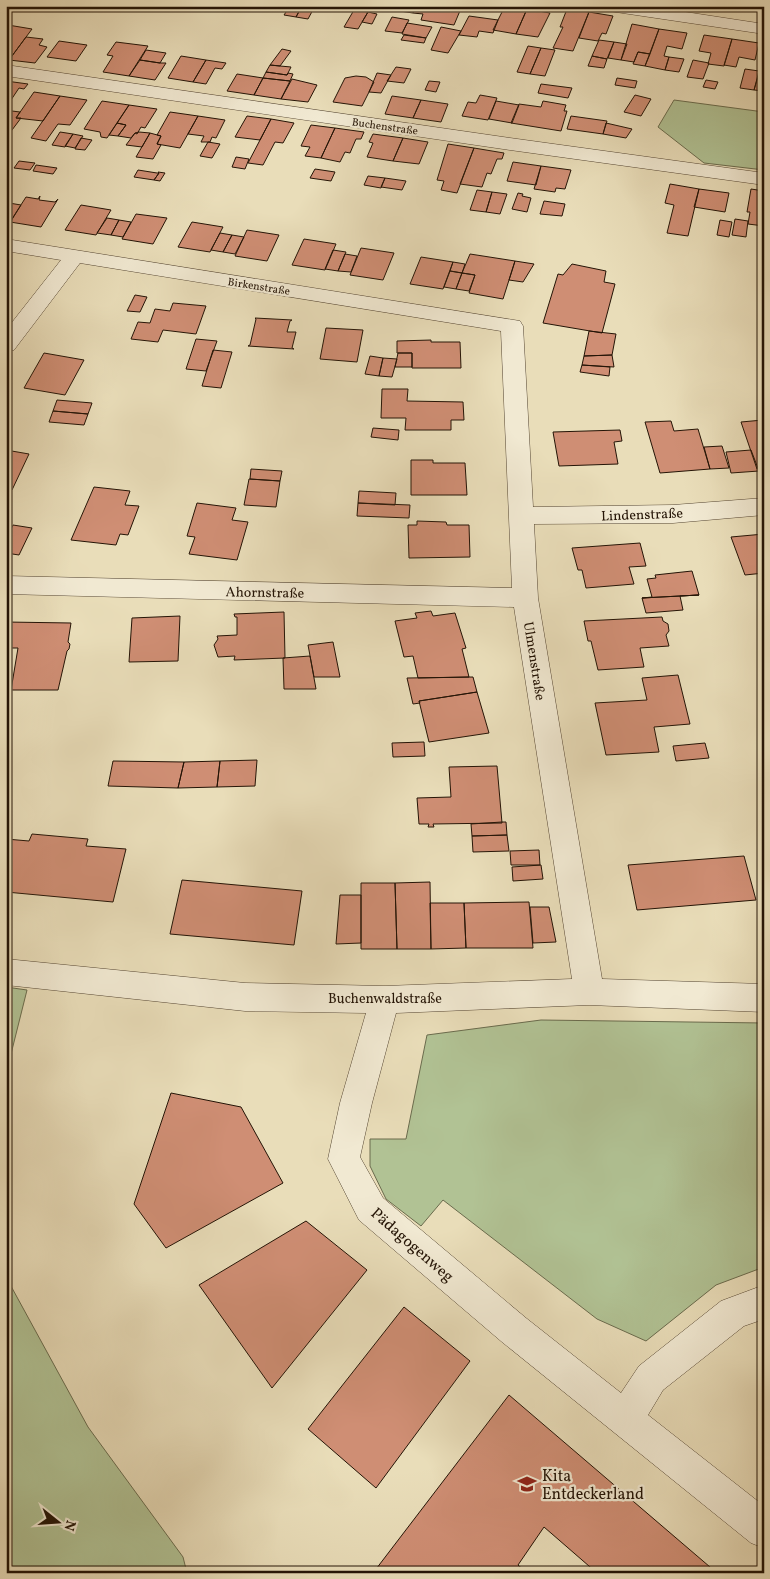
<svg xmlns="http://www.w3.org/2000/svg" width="770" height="1579" viewBox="0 0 770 1579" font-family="Vollkorn,serif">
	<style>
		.green { fill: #b1c294; stroke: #6a6b4d }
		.building { fill: #cf8e74; stroke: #241406 }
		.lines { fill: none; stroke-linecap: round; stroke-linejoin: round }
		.street-casing { stroke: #554633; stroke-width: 1 }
		.street { fill: #f1e9d2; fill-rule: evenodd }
		.labels { text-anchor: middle; stroke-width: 4.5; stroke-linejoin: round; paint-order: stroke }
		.far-street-label { font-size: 11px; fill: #241406; stroke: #f1e9d2 }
		.street-label { font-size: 14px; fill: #241406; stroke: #f1e9d2 }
		.near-street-label { font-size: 16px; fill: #241406; stroke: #f1e9d2 }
		.near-poi-label { font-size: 16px; fill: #241406; stroke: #f1e9d2; text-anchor: start }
	</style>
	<rect width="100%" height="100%" fill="#e9ddb9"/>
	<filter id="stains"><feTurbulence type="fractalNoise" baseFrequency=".004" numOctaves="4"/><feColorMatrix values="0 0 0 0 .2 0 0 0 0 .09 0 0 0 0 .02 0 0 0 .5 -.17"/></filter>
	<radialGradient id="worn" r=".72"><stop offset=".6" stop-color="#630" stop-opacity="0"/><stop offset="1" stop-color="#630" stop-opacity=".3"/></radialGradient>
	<path class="green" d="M674,100l90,12v58l-60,-7 -46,-36z
		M6,987l21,3 -21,84z
		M541,1020l223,3v244l-48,18 -70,56 -49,-22 -154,-119 -22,26 -35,-27 -16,-33v-27h36l21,-104z
		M6,1277l82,150 95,130 4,16h-181z"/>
	<path class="building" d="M290,6h12l-6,11 -12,-2z
		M302,6h13l-7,13 -12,-2z
		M381,6h35l-3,7 -33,-5z
		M416,6h46l-8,19 -33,-5 2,-6 -10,-1z
		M505,6l22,3 -11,25 -23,-4z
		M527,9l23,4 -12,24 -22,-3z
		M567,9l22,3 -16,39 -20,-3 10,-21h-3z
		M354,10l14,2 -10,17 -14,-2z
		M368,12l9,2 -5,10 -10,-2z
		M589,12l24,4 -7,18 -4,-1 -4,8 -19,-3z
		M469,16l29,4 -5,13 -14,-2 -2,6 -18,-2z
		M392,17l17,3 -7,13 -17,-2z
		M407,23l25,4 -6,11 -24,-4z
		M632,24l27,5 -9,25 -12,-2 -4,10 -13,-2z
		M8,25l24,4 -23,31 -3,-1z
		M441,27l20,4 -13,22 -17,-3z
		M659,29l28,4 -5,16 -15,-3 -3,10 5,1 -4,13 -20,-4z
		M404,35l22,3 -2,5 -23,-3z
		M704,35l28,4 -8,27 -16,-2 3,-11 -12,-2z
		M26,37l17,2 -4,6 8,2 -12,16 -26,-3z
		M732,39l27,4 -4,17 -16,-3 -3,10 -12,-2z
		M599,40l15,2 -7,17 -15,-3z
		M59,41l28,4 -11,16 -29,-4z
		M116,42l32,4 -19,30 -26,-4 10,-16 -6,-1z
		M614,42l13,2 -6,16 -13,-2z
		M528,46l13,2 -11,26 -13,-2z
		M541,48l14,2 -10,26 -15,-2z
		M282,49l9,2 -11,15 -10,-1z
		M146,50l20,3 -6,10 -20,-3z
		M638,52l12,2 -5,12 -12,-2z
		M181,56l25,4 -13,22 -25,-4z
		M592,56l15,3 -3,9 -16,-2z
		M669,57l15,2 -5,13 -14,-2z
		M140,60l20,3h6l-11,17 -26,-4z
		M206,60l20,3 -4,6 -7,-1 -9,16 -13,-2z
		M693,60l16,3 -6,16 -16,-2z
		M270,65l10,1 11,1 -4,8 -21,-3z
		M396,67l15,2 -7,14 -17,-2z
		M761,67h3v24l-10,-1z
		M745,69l14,2 -5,19 -14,-2z
		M266,72l21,3 1,-2 5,1 -3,7 -27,-3z
		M377,73l14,2 -10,18 -12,-1z
		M237,74l26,4 -9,17 -27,-4z
		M356,76l10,1 8,5 -12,24 -29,-4 12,-24z
		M263,78l27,3 -9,18 -27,-4z
		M617,78l20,3 -2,7 -20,-3z
		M292,79l25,6 -9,17 -27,-3z
		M706,80l12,2 -3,7 -12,-2z
		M6,81l22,3 -4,5 -5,-1 -10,15h-3z
		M429,81l11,1 -4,10 -11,-2z
		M541,84l31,4 -4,10 -30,-5z
		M34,92l26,4 -17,25 -27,-3z
		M480,95l17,3 -9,22 -26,-4 6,-14 8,1z
		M635,95l16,4 -10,17 -17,-4z
		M60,96l27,4 -17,25 -12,-1 -12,17 -15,-3z
		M392,96l29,4 -8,18 -28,-4z
		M421,100l27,4 -7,18 -28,-4z
		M102,101l27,4 -22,33 -6,-1 -1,-5 -16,-3z
		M496,101l23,4 -7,18 -23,-4z
		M543,101l23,4 -2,6h3l-6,20 -50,-8 8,-19 22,3z
		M129,105l28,4 -12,19 -4,-1 -4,7 -2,-1 -4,5 -13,-2 8,-11 -9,-2z
		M12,111l8,1 -4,6h5l-15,20v-19z
		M170,112l28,4 -18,32 -23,-4 4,-8 -4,-1z
		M198,116l27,4 -9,18 -4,-1 -2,5h-9l3,-6 -16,-2z
		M247,116l24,3 -11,21 -25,-3z
		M571,116l36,5 -4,13 -36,-5z
		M271,119l23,4 -11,20 -8,-1 -12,23 -15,-2z
		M117,123l9,2 -8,11 -9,-1z
		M606,123l26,6 -6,9 -23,-4z
		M311,125l24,3 -14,30 -16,-2 5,-9 -9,-1z
		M335,128l29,4 -3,7h-5l-6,14 -5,-1 -5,10 -19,-4z
		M60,132l13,2 -8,13 -13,-2z
		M139,132l11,1 -8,14 -16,-2 9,-12z
		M150,133l11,3 -4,8 4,1 -8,14 -17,-2z
		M73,134l10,2 -8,12 -10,-2z
		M373,134l30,4 -10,23 -26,-4 6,-14 -4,-1z
		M81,138l11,2 -7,10 -10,-1z
		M403,138l25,4 -9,22 -26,-3z
		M208,142l12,2 -8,14 -12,-2z
		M448,144l26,4 -17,45 -16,-3 3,-9 -7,-1z
		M474,148l30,5 -2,6h-5l-6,15 -4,-1 -5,14 -22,-3z
		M236,157l13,2 -4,10 -13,-2z
		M19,161l16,2 -5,7 -16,-2z
		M513,162l28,4 -5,19 -29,-4z
		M36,165l21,3 -4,6 -20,-3z
		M541,166l30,4 -6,19 -9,-1 -1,4 -21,-3z
		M315,169l20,3 -4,9 -21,-3z
		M138,170l19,3h2l-5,7 -20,-3z
		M158,172l7,1 -5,8 -6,-1 5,-7z
		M368,176l17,2 -4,10 -17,-3z
		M385,178l21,3 -4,9 -21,-3z
		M670,184l29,5 -11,47 -21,-3 7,-28 -9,-2z
		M699,189l30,4 -4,19 -31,-5z
		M751,189l13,2v35l-16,-2 2,-12h-3z
		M477,190l15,2 -6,20 -16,-2z
		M492,192l15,2 -7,20 -14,-2z
		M518,193l5,1 -1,2 9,2 -4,14 -15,-3z
		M40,196l-1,4 16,2 3,-3 -17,28 -31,-5 16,-25 12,2z
		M544,201l21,3 -3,12 -22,-2z
		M9,203l12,2 -10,16 -5,-1v-12z
		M81,205l30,5 -15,25 -31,-5z
		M136,214l31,4 -14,26 -31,-5z
		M107,218l12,2 -8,15 -14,-2z
		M735,219l13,2 -2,16 -14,-2z
		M119,220l12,2 -8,15 -12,-2z
		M720,220l12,2 -3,15 -12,-2z
		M192,222l31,5 -13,25 -32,-5z
		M247,230l32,5 -12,26 -32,-5z
		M220,233l12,2 -9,17 -12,-2z
		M232,235l12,2 -9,17 -12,-2z
		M304,239l32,5 -11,26 -33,-5z
		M361,248l33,5 -11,27 -33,-5z
		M333,250l13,2 -8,19 -13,-2z
		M345,254l12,2 -6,16 -13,-1z
		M470,254l45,7 -12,38 -34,-6 6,-18 -13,-2z
		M421,257l32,5 -10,27 -33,-5z
		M515,261l19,3 -11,18 -14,-2z
		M453,262l12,2 -3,9 -12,-2z
		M572,264l34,7 -2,11 11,2 -13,49 -59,-10 15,-49 5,1z
		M450,271l12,2 -6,16 -12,-2z
		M462,273l13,2 -6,16 -13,-2z
		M135,295l12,2 -7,15 -13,-1z
		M173,303l33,3 -10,28 -33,-4 -5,12 -27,-3 7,-17 12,1 5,-14 15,2z
		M255,318l37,2 -2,1 -3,11h9l-4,16 2,1 -46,-3 2,-1 6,-26z
		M326,328l37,2 -6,32 -37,-3z
		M589,331l27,3 -4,21 -28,1z
		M196,339l21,2 -11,30 -20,-2z
		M431,340v2h29l1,26h-49v-15h-15v-12z
		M213,350l19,2 -11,36 -19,-2z
		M44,353l40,7 -19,35 -41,-7z
		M398,353h14v14h-17z
		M612,355l2,12 -32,-2 2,-9z
		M370,356l13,2 -4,18 -14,-2z
		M383,358l14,1 -5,18 -13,-1z
		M582,365l28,2 -1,9 -29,-4z
		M382,389h26l-1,12 56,1 1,18h-13v10h-46l1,-12h-25z
		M57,400l35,3 -4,11 -35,-3z
		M53,411l35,3 -4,11 -35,-3z
		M763,420l1,48 -7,1 -16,-47z
		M671,421l3,10 24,-2 12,40 -50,4 -15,-51z
		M373,428l26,2 -1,10 -27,-3z
		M620,430l2,11 -8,1 4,22 -59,2 -6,-34z
		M722,446l7,22 -19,1 -6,-22z
		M6,450l23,4 -17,36 -6,-1z
		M751,450l8,21 -28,2 -5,-21z
		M411,460h22v3h32l2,32h-56z
		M251,469l31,2 -2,10 -30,-2z
		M249,479l31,2 -4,26 -32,-2z
		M94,487l36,4 -5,14 14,1 -11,29 -8,-1 -4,11 -45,-5z
		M359,491l37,2 -1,12 -37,-2z
		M197,503l39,5 -4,12 16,2 -11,38 -48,-6 6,-17 -8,-1z
		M358,503l52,2 -1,13 -52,-2z
		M417,521l29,1 1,3h22l1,32 -61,1 -1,-33h9z
		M13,525l19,3 -13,27 -13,-2v-24h5z
		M764,534v39l-19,2 -14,-38z
		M640,543l6,23 -17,1 5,17 -48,4 -4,-18h-4l-6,-22z
		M692,571l7,24 -57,3 10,-1 -5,-18 9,-1 -1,-3z
		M699,595l-19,1 3,14 -37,3 -4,-15z
		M431,611l2,5 22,-3 11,35 -4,1 7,28 -51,1 -5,-22 -9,1 -9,-36 22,-3 -2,-5z
		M284,612l1,46 -51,2 1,-4 -17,1 -4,-12 4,-6 -1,-3 20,-1v-18h-2l-1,-3z
		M180,616l-2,45 -49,1 3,-44z
		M662,617l1,4 5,3 1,7 -3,4 3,11 -29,2 4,19 -46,3 -7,-29h-3l-4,-20z
		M6,622l65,1 -3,19 2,2 -1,5 -2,2 -9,39h-47l7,-42h-12z
		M333,642l7,35h-26l-6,-32z
		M310,656l6,33h-32l-1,-31z
		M678,675l12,49 -36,3 5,25 -53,3 -11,-52 52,-3 -5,-22z
		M473,677l4,15 -58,9 1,2 -7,1 -6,-26z
		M477,692l12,41 -60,9 -10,-41z
		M424,742l1,14 -32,1 -1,-14z
		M705,743l4,15 -33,3 -3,-15z
		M257,760l-2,26 -38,1 3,-26z
		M113,761l71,1 -6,26 -70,-2z
		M220,761l-3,26 -39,1 6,-26z
		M497,766l5,57 -69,1 1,3h-6l1,-3h-10l-2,-26 34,-1 -2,-30z
		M502,822h4l1,13 -35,1 -1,-12z
		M32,834l56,5 -2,7 40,3 -13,53 -107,-10v-53l23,2z
		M507,835l2,16 -36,1 -1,-16z
		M539,850l1,15h-29l-1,-14z
		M744,856l12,44 -119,10 -9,-45z
		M541,865l2,14 -30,2 -1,-14z
		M182,880l120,11 -8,54 -124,-11z
		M430,882l1,67h-34l-2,-66z
		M361,883h34l2,66h-36z
		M340,895h21v48l-25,1z
		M529,902l4,46h-67l-2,-45z
		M430,903h34l2,45 -35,1z
		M530,907h19l7,35 -23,1z
		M171,1093l70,14 42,76 -117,65 -32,-44z
		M306,1221l61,49 -95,118 -73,-103z
		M404,1307l66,54 -94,127 -68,-59z
		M509,1395l208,178h-120l-53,-46 -26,38 9,8h-154z"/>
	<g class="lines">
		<g class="street-casing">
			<path id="street" d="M600,6h46l118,18v10l-155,-23 -6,-1z
				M6,65l504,73 254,35v12l-254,-35 -504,-74z
				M6,239l514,82 3,5 10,181 140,-2 91,-7v17l-91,8 -139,1 4,74 64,381 162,5v28l-175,-7 -193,8 -24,90 -12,54 23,41 143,120 95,75 18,-27 82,-65 43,-16v34l-20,7 -81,64 -15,25 116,91v42l-13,-5 -249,-201 -143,-122 -31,-61 12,-56 26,-90 -121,-2 -239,-26v-26l239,24 140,3 187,-7 -58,-372 -508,-13v-18l506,12 -11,-257 -421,-68 -66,87 -8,2v-22l55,-70 -55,-9z"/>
		</g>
		<use href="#street" class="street"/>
	</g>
	<defs>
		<g id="school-bare" transform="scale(1.5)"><path d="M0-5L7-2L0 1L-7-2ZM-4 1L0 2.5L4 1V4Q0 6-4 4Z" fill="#8f2418" stroke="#f1e9d2" stroke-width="2.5" paint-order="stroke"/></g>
	</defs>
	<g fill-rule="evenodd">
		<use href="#school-bare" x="527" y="1484"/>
	</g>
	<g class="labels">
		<g class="far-street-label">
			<text transform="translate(385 126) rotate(8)" y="4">Buchenstraße</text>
			<text transform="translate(259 286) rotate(9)" y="4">Birkenstraße</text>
		</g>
		<g class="street-label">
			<text transform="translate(642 514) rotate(-2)" y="5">Lindenstraße</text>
			<text transform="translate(265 592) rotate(1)" y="5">Ahornstraße</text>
			<text transform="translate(535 661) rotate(81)" y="5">Ulmenstraße</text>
			<text x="385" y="1003">Buchenwaldstraße</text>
		</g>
		<g class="near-street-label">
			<text transform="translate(413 1244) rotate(41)" y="6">Pädagogenweg</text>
		</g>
		<g class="near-poi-label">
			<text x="542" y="1481">Kita<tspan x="542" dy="18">Entdeckerland</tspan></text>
		</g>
	</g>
	<rect width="770" height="1579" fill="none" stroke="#e9ddb9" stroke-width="25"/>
	<rect x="8" y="8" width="755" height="1564" fill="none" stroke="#241406" stroke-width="2.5"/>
	<rect x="12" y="12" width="745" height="1554" fill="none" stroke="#241406"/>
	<g transform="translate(58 1522) rotate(107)" stroke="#f1e9d2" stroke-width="4" paint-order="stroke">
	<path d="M0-4L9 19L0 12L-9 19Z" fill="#241406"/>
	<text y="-8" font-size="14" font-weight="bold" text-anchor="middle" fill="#241406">N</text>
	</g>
	<rect width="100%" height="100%" filter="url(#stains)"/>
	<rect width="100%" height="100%" fill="url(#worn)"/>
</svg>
